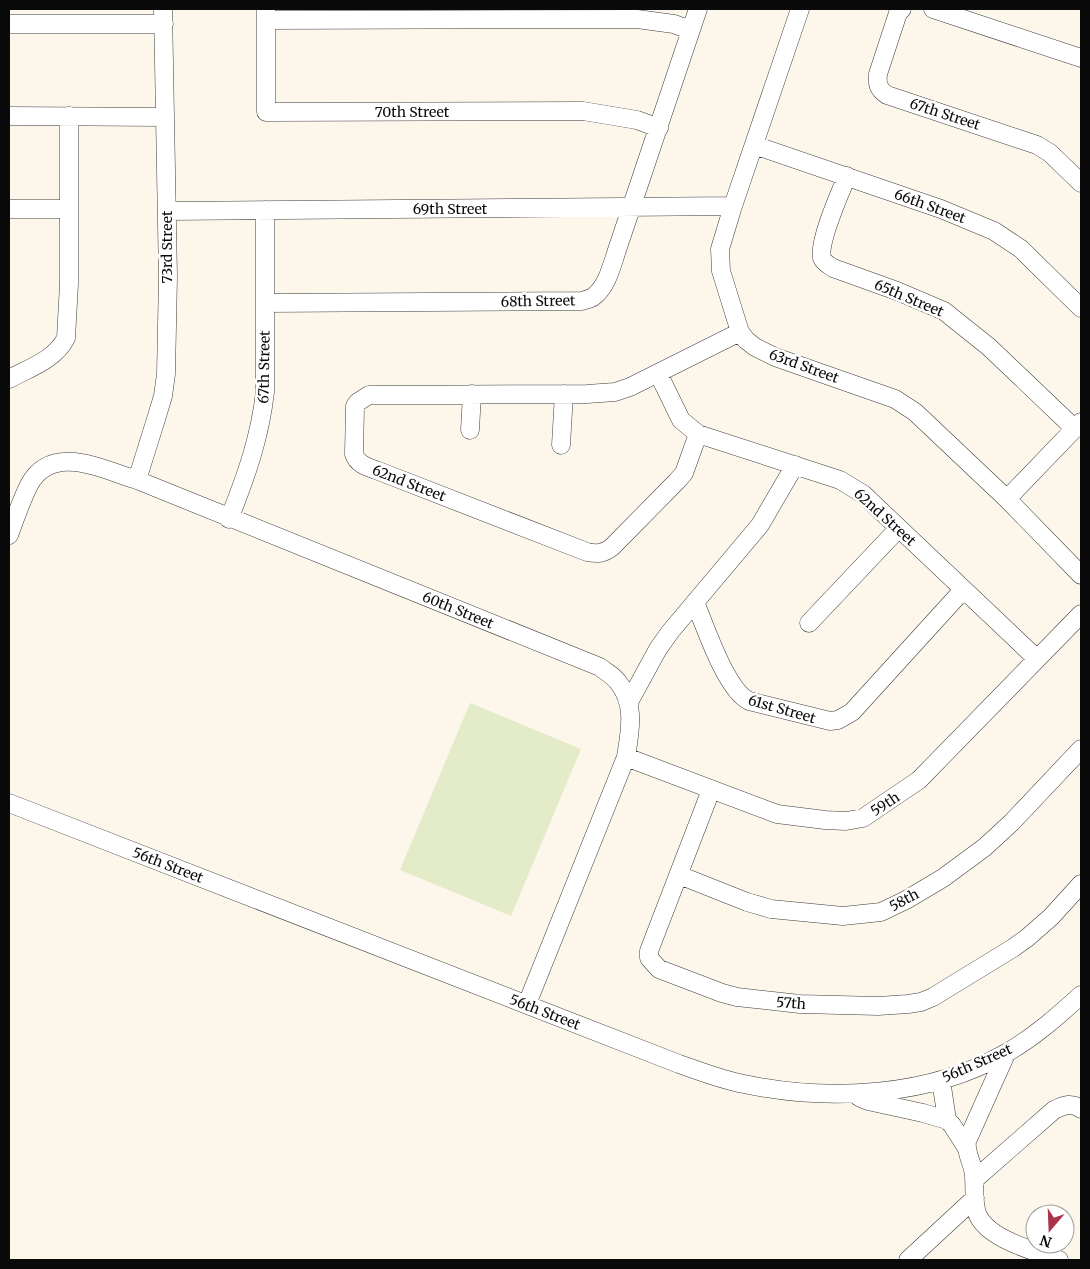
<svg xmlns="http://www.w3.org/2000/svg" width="1090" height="1269" viewBox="0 0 1090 1269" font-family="Merriweather,serif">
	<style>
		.pitch { fill: #e4ebc8 }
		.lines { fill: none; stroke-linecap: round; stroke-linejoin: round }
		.minor-casing { stroke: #3d3d3d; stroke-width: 19 }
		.minor { stroke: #fff; stroke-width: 18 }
		.labels { text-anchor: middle; stroke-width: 5; stroke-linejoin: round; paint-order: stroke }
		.street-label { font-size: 14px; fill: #0a0a0a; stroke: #fff }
	</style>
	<rect width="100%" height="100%" fill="#fdf6ea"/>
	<path class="pitch" d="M470,703l111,46 -70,167 -111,-46z"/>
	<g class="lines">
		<g class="minor-casing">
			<path id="minor" d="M266,9v103l317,-1 54,9 22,8
				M800,9l-67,197 -13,43 1,22 19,61 6,8 9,7 20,10 120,42 20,13 92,87 74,76
				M902,9l-4,4 -20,61c-1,10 0,15 9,21l150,50 13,8 31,30
				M933,9l148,49
				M266,20l371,-1 37,5 16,6
				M9,24h155
				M9,116l156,1
				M754,145l187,64 53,22 27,18 60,59
				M847,176c-7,17 -29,66 -25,82 2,5 7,7 11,10l64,23 47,20 45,36 86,82
				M9,209h60
				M167,211l566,-5
				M265,303l317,-2c3,-1 8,-2 11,-4 14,-10 19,-32 24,-47l81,-241
				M658,373l23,47 17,14 142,46 23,14 173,164
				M9,379c20,-11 46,-19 57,-41l3,-54v-168
				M470,430l2,-36
				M698,434l-14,39 -7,8 -65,66c-9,7 -15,7 -25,5l-211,-82c-9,-3 -19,-6 -22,-16l1,-48 3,-4 11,-7 218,-1 28,-2 15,-5 110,-55
				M561,445l3,-51
				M137,480l20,-64 6,-20 3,-22 2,-97 -5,-268
				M1007,499l74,-77
				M229,519c17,-42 31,-82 36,-127v-182
				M9,535c6,-16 12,-34 20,-50 23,-43 74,-15 108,-5l463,187c6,5 14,9 18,15 18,22 12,49 8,75l-99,247
				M695,602c10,24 31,88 54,99l81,20 8,-1 14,-8 111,-122
				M809,623l90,-95
				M629,702l29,-53 12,-17 90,-107 35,-60
				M626,757l151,57 48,6 21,1 17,-3 56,-38 162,-166
				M711,790l-62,161v7l10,11 63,24 15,4 63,7 78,2 30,-2 13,-2 12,-5 80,-49 14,-10 24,-21 30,-33
				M9,803l670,261c21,7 43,16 65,20 84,18 186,13 262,-31 27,-15 52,-37 75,-58
				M679,875l68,27 24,7 72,7 38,-4 25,-12 37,-22 42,-31 27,-25 69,-73
				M1006,1054l-39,87c-2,12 6,22 7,34 1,12 -1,27 3,38 9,26 58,38 82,47
				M941,1080l6,40
				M859,1097l9,4 55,12 24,7 5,5 14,22
				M974,1180l80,-70c10,-5 18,-8 27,-1
				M908,1260l67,-62"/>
		</g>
		<use href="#minor" class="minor"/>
	</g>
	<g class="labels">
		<g class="street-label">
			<text x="412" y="117">70th Street</text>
			<text transform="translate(945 114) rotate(18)" y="5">67th Street</text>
			<text transform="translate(930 206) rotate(20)" y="5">66th Street</text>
			<text x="450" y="214">69th Street</text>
			<text transform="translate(167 247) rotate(-90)" y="5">73rd Street</text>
			<text transform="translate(909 298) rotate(23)" y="5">65th Street</text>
			<text transform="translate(538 301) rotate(-1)" y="5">68th Street</text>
			<text transform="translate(804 366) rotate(20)" y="5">63rd Street</text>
			<text transform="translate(264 367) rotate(-89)" y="5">67th Street</text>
			<text transform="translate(409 483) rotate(21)" y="5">62nd Street</text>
			<text transform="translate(885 517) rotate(42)" y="5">62nd Street</text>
			<text transform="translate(458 610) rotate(22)" y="5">60th Street</text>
			<text transform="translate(782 709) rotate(16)" y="5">61st Street</text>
			<text transform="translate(885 804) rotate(-33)" y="5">59th</text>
			<text transform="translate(168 865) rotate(21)" y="5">56th Street</text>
			<text transform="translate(904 900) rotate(-28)" y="5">58th</text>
			<text transform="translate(791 1003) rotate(4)" y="5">57th</text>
			<text transform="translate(545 1012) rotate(21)" y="5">56th Street</text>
			<text transform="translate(977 1063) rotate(-24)" y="5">56th Street</text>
		</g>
	</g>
	<rect width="1090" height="1269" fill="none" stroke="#0a0a0a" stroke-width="20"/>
	<g transform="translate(1050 1229) rotate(199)"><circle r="24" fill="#ffffff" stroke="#9d9d9d"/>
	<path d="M0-4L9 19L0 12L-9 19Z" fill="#ab3249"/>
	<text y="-8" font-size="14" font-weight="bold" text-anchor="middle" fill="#0a0a0a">N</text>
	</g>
</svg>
